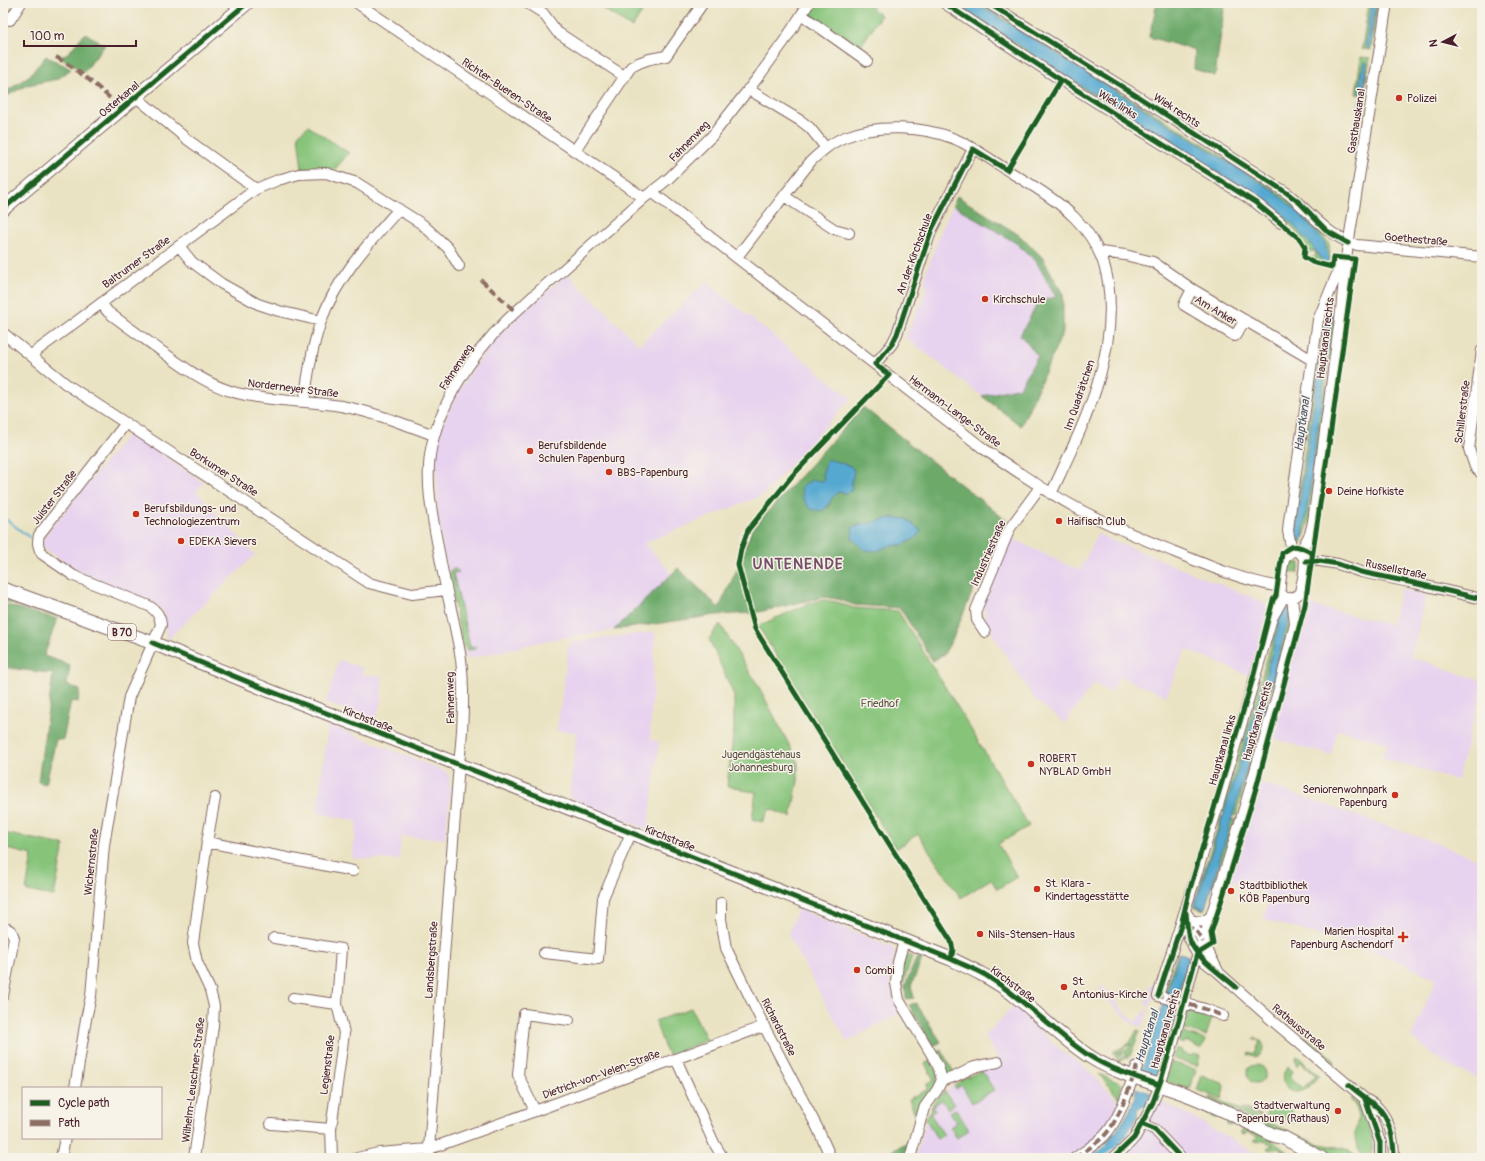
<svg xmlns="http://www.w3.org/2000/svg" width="1485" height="1161" viewBox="0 0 1485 1161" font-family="Pangolin,sans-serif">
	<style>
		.built { fill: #e7d2ef }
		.green { fill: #87c47a; stroke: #687252 }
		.forest { fill: #6daa6a; stroke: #5c644a; fill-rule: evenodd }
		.water { fill: #55a9d1; stroke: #50647e }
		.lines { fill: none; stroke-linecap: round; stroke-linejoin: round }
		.stream { stroke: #55a9d1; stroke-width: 2 }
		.canal { stroke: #55a9d1; stroke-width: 8 }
		.minor-casing { stroke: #826460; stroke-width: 12 }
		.major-casing { stroke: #826460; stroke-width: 15 }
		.minor { stroke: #fff; stroke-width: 10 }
		.major { stroke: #fff; stroke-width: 13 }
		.quiet { stroke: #8d6e63; stroke-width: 4; stroke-dasharray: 8 4; stroke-linecap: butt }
		.cycleway-casing { stroke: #f7f3e8; stroke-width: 8 }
		.cycleway { stroke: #1b5e20; stroke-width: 5 }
		.poi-dot { fill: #c8321e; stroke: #f7f3e8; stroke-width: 1.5 }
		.labels { text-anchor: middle; stroke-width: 3; stroke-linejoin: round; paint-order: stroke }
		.shield { fill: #f7f3e8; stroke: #7e5f64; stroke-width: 1 }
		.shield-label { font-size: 10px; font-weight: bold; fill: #4a1f2b }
		.street-label { font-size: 11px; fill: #4a1f2b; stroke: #f7f3e8 }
		.poi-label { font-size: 11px; fill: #4a1f2b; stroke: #f7f3e8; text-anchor: start }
		.park-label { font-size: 11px; fill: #5c5143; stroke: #f7f3e8 }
		.water-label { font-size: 12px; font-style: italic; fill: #4e566d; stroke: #f7f3e8 }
		.district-label { font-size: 15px; font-weight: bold; letter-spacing: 1px; fill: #764f69; stroke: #f7f3e8 }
	</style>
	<rect width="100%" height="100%" fill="#f7f3e8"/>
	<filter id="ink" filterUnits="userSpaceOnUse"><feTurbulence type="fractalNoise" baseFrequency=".025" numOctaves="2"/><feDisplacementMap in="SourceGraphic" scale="8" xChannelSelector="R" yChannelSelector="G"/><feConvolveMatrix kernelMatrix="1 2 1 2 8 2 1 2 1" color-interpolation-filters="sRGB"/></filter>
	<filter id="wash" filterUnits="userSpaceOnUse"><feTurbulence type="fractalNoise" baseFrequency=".012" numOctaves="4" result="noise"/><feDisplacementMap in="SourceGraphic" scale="16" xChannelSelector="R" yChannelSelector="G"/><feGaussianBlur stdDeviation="0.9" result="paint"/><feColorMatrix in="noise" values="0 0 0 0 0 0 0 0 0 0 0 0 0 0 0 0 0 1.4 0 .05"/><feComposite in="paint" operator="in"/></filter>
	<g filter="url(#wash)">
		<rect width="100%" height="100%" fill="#eae3c3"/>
		<path class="built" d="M953,205l63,38 20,18 20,36 -18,59 -18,31 -38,9 -77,-59 22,-48 -3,-10 14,-41z
			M567,274l72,71 67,-63 145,116 -88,97 -119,48 28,31 -58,56 -65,10 -83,19 -7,-40 -15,-63 -6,-38 -2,-58 3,-24 10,-26 12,-23 21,-31 27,-32z
			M127,435l10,3 67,45 -8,8 59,64 -87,84 -2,-4 -1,-21 -6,-7 -8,-6 -73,-30 -33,-22 -2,-7 2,-6z
			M1097,534l166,68 5,7 -18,67 -64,-27 -20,47 -47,-20 -8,17 -17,-10 -29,40 -30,-23 -43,-67 -7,-15 -1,-15 27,-65 69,33z
			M1401,590l25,5 -15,62 71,24v9l-25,90 -75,-22 5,-15 -49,-14 -7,26 -60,-17 36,-134 84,21z
			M655,632l-5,107 9,3 -11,88 -79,-33 8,-65 -20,-1 12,-89z
			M339,660l24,8 -3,6 23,2 -2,27 -6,19 -49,-20z
			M328,724l118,48 3,4 1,17 -5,46 -44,-3 -2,24 -47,-2 5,-37 -40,-8z
			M1259,782l180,62 43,17v219l-34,-15 -37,-27 25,-59 -52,-24 -121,-36 7,-24 -41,-15z
			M798,909l95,39 2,7 -5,17v10l3,14 8,16 -54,30 -59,-107z
			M1156,981l2,2 -16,44 -9,-3 -29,-27 -5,-13 15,12 -2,3 7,6 -1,1 18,16 13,-15 -5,-4 9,-11 -4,-4z
			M1014,1006l48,45 27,20 30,31 -14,30 -26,19 -11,7h-153l13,-45 6,-11 11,-10 19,-14 37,-14 -16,-28z
			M1157,1100l27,12 79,46h-145z"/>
		<path class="green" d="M595,3h47l4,3 -14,22z
			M815,3h61l-4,6 9,6 -22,34 -49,-34z
			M948,3h32l287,181 27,20 35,39 1,17 -1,2 -9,1 -12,-4 7,-2 1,-3 -2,-3h-3l-4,4c0,-3 0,-6 -1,-9 -4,-10 -21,-27 -30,-34z
			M1369,3h9l-7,47 -9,-1z
			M1361,57l9,1 -6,37 -8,-1z
			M308,126l41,27 -15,17 -9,-2 -23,1 -4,-34z
			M1325,313l10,1v11l-26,188 2,3 -9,27 -10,-2v-28l4,-3 28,-196z
			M1290,562l10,1 -2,10 -10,-1z
			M452,569h3l4,3 -6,1 17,74 6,-1 -1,3 -7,1 -5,-4 -15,-72z
			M3,599l57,16 -1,2 -56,-16z
			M823,600l13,2 18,6 44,3 62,100 69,115 -31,18 19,33 -20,12 -6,-10 -30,19 -43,-64 -22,15 -138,-223 50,-22z
			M1281,607l11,2 -3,19 -53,188 -14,-4 52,-177 -3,-4z
			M720,624l40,65 38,73v19l-7,36 -21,-8 -8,13 -10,-3 4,-27 -15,-2v-2l-14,-2 7,-57v-34l-25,-56z
			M1221,816l14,4 -21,65h-2l-8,25 -11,-4z
			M3,833l61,12 -10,51 -28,-5 6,-36 -29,-7z
			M1180,953l8,3v5l3,1 -11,33 -3,-1v2l-11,-1 -1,-4 12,-37z
			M910,955l2,2 -12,35c1,-11 -1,-31 10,-37z
			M691,1008l16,32 -38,15 -4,-6 -10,-28z
			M1187,1011l25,7 -6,18 -24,-7z
			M1137,1030l3,1 -10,25 -11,6 -2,-2 11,-5 -1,-2 -11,5 -1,-3 12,-5 5,-7 -11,8 -7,3v-3c11,-4 18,-9 23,-21z
			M1181,1032l24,8 -3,9 -7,-2v-2l-10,-4 -1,3 -6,-2z
			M1305,1036l29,23 1,5 -32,-27z
			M1255,1037l7,5 2,6 -4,7 -5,2 -7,-2 1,-3 6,2 5,-13 -6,-2z
			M1176,1048l6,2v3l10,3 1,-2 7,2 -3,10 -25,-8z
			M941,1050l14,24 -8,1 -10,-23z
			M1297,1056l22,19 -7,8 -2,-2 5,-6 -14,-13 -4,4 -2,-6z
			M931,1060l6,15v8l-20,36 -8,-20 20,-10 -3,-5 8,-4 -9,-16z
			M1171,1062l25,8 -6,19 -25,-8z
			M1247 1074a9 9 0 1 1 18 0a9 9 0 1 1-18 0Z
			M1288,1067l5,4 -4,5 14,12 5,-5 3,2c-17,17 -39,0 -23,-18z
			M982,1071l12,19 -22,13 -10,-18 -6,4 -2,-3 10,-8z
			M1099,1074l23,10 -3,14z
			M1202,1075l22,9 1,3 -3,12 -25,-9z
			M945,1091l9,14 -6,4 -6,-9 -9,6 2,4 -5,3 14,22 -7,4 -11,-20 8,-17z
			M1211,1097l107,47 25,4 10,5 4,5h-26l-122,-59z
			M1350,1099h3c14,14 23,39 18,59h-7c-5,-6 -8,-13 -9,-20 0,-16 9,-25 -5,-39z
			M1197,1103l75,37 22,18h-8l-5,-2 6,-2 -10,-6 -7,2 -3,-2 6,-3 -10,-5 -7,2 -3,-2 6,-3 -10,-5 -7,2 -2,-2 5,-3 -9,-5 -8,2 -2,-2 6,-2 -11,-6 -7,2 -14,-9z
			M1278,1103c12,0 18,9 15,20l-19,-9 -3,5 -3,1 -26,-12 23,9 4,-9z
			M956,1109l13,21 -12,8 -7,-11 7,-5 -7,-10z"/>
		<path class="forest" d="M1157,3h68l-10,73 -21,-7 1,-19 -46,-13z
			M85,33l20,12 -21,27 -24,-15 8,-4z
			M46,56l25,13 -13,10 -31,6 -24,13v-4l27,-19z
			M957,196l62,39 23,22 21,37v38l-42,94 -39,-30 38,-9 18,-31 -18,-21 19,-34 17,-4 -20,-36 -20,-18 -63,-38z
			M863,407l144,114 -20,36 -34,81 -9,16 -11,7 -33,-53 -45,-3 -18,-6 -13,-2 -70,16 -38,2 -102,15 64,-62 41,40 21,-45 11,-33zM854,471l-3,12 -5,10 -8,-1 -6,4 -4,12 -3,-27zM890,518l16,1 15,12 -19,14h-10l-16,6 -23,-24z
			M3,604l54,15 -13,37 26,9 -3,20 13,5 -2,12 -7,-1 -8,39 -7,-1 -10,45 -8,-2 15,-108 -50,-7z
			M917,957l5,2 -11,27 3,12 -8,1 -1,-13z
			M916,1003l25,39 -8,4 -24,-41z
			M911,1140l-3,11 -12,7h-10l6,-7z"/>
		<path class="water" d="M955,3h21l295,186 27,22 27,32 4,19 -5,1 -15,-21 -27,-29 -156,-98z
			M1372,3h4l-7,45h-2l-2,-2z
			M1365,61l2,2 -4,32 -4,-1 2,-21z
			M1327,313l6,2 -30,222 -3,4 -4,-1 -1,-6z
			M827,459l24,7 3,5 -3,12 1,7 -6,3 -8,-1c-9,7 -7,13 -16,19l-12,-2 -7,-10 -2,-12 11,-7 12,1 -1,-8z
			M890,518l16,1 15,12 -5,7 -14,7h-10l-16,6 -11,-1 -13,-12 1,-11z
			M1282,609l7,1 1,3 -25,95 -60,200h-4l-6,-3 45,-143 33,-113z
			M1180,953l8,3 1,1 -12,39 -11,-1 13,-41z
			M1163,1003l10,2 -1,6 5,1 -21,65 -15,-5 13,-38z
			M1136,1088l15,5 -5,14 -4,-2 -1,2 -4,2v2l1,3c-6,14 -14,25 -25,35l-7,-7c14,-14 29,-34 30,-54z"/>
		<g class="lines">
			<path class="stream" d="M1359,108l1,-9
				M3,517l26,20"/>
			<path class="canal" d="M1095,1158l23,-17"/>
		</g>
	</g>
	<g filter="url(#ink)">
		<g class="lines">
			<g class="minor-casing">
				<path id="minor" d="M357,3l287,195
					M527,3l16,10 14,19 67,44
					M944,3l117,77 195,123 25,20
					M988,3l149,93 150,97c23,18 40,44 70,52l125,12
					M802,15l65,46
					M3,16l7,4 11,-17
					M748,89l53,32 9,7 16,20
					M136,97l52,43 68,49
					M575,150l56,-83c11,-7 22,-9 35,-11l37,-53
					M652,192l332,257c29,20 58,40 89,57 31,17 65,31 97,44 36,15 71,30 110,37
					M784,196l50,33 15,4
					M179,246l13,16 30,22 36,20 21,7 42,10
					M1100,252l25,3 28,7 39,27 120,71
					M737,257l74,-96c10,-9 21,-19 34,-24 32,-13 79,-11 110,2 21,9 40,24 60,36 43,25 85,53 93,107 11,75 -26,145 -57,212
					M1192,289l-8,16 51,31 10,-16
					M101,303l7,9c17,13 34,25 52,38 22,16 43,32 70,41 36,11 74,9 111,15 32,6 63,18 93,29
					M3,333l63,51 303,199 43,11 34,-4
					M1482,350l-13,99 6,18 7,7
					M31,355l225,-166 22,-9 21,-6 27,-1 31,10 65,41 26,24 11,18
					M875,364l17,-20 5,-10 28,-85 7,-20 41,-80
					M304,402c4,-27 8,-55 17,-81 16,-44 48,-78 78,-112
					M1292,551l-4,-20 1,-10 29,-201 24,-58
					M1292,551c21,0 10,29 8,41 -5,7 -16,10 -20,-1 -1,-4 3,-29 5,-34 2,-2 5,-4 7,-6z
					M1300,552l10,-18 3,-12 28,-211 5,-53 41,-255
					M1306,561h14l18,3 23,8 53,11 68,16
					M985,632l-8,-12 -1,-10 34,-82 30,-41
					M207,842l146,29
					M721,903v16l5,29 38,78 53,101 14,31
					M1185,911l6,9c10,3 13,2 20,-4
					M1186,913l3,25 8,16 8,8 13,10 55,49 92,78c5,3 10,5 13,9 12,13 16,33 16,50
					M3,928c7,1 9,3 11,10l-11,58
					M1183,929l10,-1 6,6 19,37
					M274,938l67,11 -4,55 7,29 -13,96 1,29
					M904,941l-6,21 -2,21 3,17 33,55 6,11 4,14 -5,10 -13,18 -14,50
					M544,953l54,6 5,-61 28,-65
					M293,998l44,6
					M1223,1016l-18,-7 -47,-13 58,-184 56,-194 12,-21
					M676,1059l38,84 9,15
					M942,1080c12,-1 20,-7 30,-12 8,-3 18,-4 26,-6
					M75,1088l11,-69 5,-23 13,-151 25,-148 32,-72c-1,-9 -4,-14 -12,-19l-75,-30 -32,-22c-4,-7 -5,-11 -3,-19l87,-112
					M1365,1099l15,43v16
					M535,1111l-17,-36 6,-61 45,6
					M271,1124l60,5
					M1141,1124l13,5 27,29
					M61,1158l4,-20
					M194,1158l19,-132 1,-20 -4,-16 -13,-28 -4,-19 14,-101 8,-44
					M357,1158l22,-5 50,-4 106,-38 229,-85
					M431,1158l-2,-9 30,-385c4,-35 6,-70 2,-105 -5,-32 -14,-64 -20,-96 -6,-35 -16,-73 -11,-108 7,-48 42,-101 77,-135 18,-17 37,-34 56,-50 27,-24 54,-48 81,-72l24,-19 44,-43 47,-60 26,-36 24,-37
					M1075,1158c10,-7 21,-14 29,-22 15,-15 26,-50 33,-70
					M1113,1158c7,-6 16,-13 22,-21 23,-37 35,-81 46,-123 7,-24 11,-50 22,-72l38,-123 38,-130 16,-65 -3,-26"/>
			</g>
			<g class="major-casing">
				<path id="major" d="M3,209l244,-206
					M3,589l150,54 117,48 172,67 509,201c21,10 40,19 58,32 29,22 53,48 83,67 29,18 65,25 96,37 29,11 58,26 85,40l11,3 37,20"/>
			</g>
			<use href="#minor" class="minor"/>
			<use href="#major" class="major"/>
			<path class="quiet" d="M56,57c25,14 45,33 66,52
				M481,280l35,32
				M1185,928c10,-2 14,6 18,14
				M1159,993l-1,3 47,13 18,7
				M1075,1158c10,-7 21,-14 29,-22 15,-15 26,-50 33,-70"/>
			<g class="cycleway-casing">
				<path id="cycleway" d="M944,3l117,77 195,123 44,36 5,8 -1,10 8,5 20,5 1,-10 22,2 -25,178 -25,168 -48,180 -28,92 -18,56 2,11 -16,10
					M988,3l149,93 150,97 13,10 27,28 21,12
					M3,209l244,-206
					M1306,561h14l18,3 23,8 53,11 68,16
					M153,643l117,48 172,67 509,201c12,6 25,10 36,17 38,23 67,57 104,81 21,13 46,20 68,28
					M1186,913c1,8 1,17 3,25 6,20 31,35 47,49
					M1182,921l7,-29 64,-214 20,-78 3,-4 6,-43c12,-11 17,-7 30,0
					M951,959l2,-9 -2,-9 -60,-94 -136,-218 -17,-64 3,-16 7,-19 44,-54 97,-101 -14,-11 17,-20 5,-10 28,-85 7,-20 41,-80 34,21 54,-90
					M1158,996l26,-80
					M1349,1085c9,8 18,14 27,21 14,11 18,35 18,52
					M1365,1099l15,43v16
					M1141,1124l13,5 27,29
					M1113,1158l21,-20 19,-36 8,-22 20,-67 16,-59"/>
			</g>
			<use href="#cycleway" class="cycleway"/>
		</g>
	</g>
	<g class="poi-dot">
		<circle cx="1399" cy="98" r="4"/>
		<circle cx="985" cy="299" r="4"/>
		<circle cx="530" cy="451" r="4"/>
		<circle cx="609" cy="472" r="4"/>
		<circle cx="1329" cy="491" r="4"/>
		<circle cx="136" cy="514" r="4"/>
		<circle cx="1059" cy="521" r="4"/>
		<circle cx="181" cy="541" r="4"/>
		<circle cx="1031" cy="764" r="4"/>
		<circle cx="1395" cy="795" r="4"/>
		<circle cx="1037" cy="889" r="4"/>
		<circle cx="1231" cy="891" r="4"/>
		<circle cx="980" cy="934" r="4"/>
		<path d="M1401 931h4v4h4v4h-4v4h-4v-4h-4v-4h4z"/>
		<circle cx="857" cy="970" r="4"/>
		<circle cx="1064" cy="987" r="4"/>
		<circle cx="1338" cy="1111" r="4"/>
	</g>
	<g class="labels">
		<rect class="shield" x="108" y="624" width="28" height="16" rx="3"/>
		<g class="shield-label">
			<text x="122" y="636">B 70</text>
		</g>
		<g class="street-label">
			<text transform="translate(507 90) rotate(34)" y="4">Richter-Bueren-Straße</text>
			<text transform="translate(119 99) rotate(-40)" y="4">Osterkanal</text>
			<text transform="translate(1118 104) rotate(32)" y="4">Wiek links</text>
			<text transform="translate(1177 110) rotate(33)" y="4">Wiek rechts</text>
			<text transform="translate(1356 121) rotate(-81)" y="4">Gasthauskanal</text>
			<text transform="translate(689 141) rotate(-46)" y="4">Fahnenweg</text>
			<text transform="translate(1416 239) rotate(5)" y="4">Goethestraße</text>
			<text transform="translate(914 254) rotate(-70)" y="4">An der Kirchschule</text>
			<text transform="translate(136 262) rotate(-36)" y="4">Baltrumer Straße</text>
			<text transform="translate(1216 310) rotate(31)" y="4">Am Anker</text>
			<text transform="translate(1325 338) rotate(-83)" y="4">Hauptkanal rechts</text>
			<text transform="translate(456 367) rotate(-57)" y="4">Fahnenweg</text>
			<text transform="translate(293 388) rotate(7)" y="4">Norderneyer Straße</text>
			<text transform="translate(1079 395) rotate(-71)" y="4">Im Quadrätchen</text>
			<text transform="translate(955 411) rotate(37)" y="4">Hermann-Lange-Straße</text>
			<text transform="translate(1462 412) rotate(-83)" y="4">Schillerstraße</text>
			<text transform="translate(224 472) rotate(33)" y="4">Borkumer Straße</text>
			<text transform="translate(54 497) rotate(-52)" y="4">Juister Straße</text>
			<text transform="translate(988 553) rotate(-66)" y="4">Industriestraße</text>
			<text transform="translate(1396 569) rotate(12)" y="4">Russellstraße</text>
			<text transform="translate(450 698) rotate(-91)" y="4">Fahnenweg</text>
			<text transform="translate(368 719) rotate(22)" y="4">Kirchstraße</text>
			<text transform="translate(1257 721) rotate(-74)" y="4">Hauptkanal rechts</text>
			<text transform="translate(1222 750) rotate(-74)" y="4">Hauptkanal links</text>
			<text transform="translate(670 838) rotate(22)" y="4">Kirchstraße</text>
			<text transform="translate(91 862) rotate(-84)" y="4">Wichernstraße</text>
			<text transform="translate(431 960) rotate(-86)" y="4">Landsbergstraße</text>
			<text transform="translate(1013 984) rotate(37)" y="4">Kirchstraße</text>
			<text transform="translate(779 1027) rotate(63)" y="4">Richardstraße</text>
			<text transform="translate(1299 1027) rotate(40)" y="4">Rathausstraße</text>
			<text transform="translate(1165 1029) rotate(-74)" y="4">Hauptkanal rechts</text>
			<text transform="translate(327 1065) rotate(-83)" y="4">Legienstraße</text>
			<text transform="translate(601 1074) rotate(-20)" y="4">Dietrich-von-Velen-Straße</text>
			<text transform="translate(193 1080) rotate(-83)" y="4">Wilhelm-Leuschner-Straße</text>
		</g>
		<g class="poi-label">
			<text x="1407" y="102">Polizei</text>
			<text x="993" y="303">Kirchschule</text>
			<text x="538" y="449">Berufsbildende<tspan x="538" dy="13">Schulen Papenburg</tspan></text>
			<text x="617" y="476">BBS-Papenburg</text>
			<text x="1337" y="495">Deine Hofkiste</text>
			<text x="144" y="512">Berufsbildungs- und<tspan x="144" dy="13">Technologiezentrum</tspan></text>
			<text x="1067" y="525">Haifisch Club</text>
			<text x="189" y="545">EDEKA Sievers</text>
			<text x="1039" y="762">ROBERT<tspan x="1039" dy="13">NYBLAD GmbH</tspan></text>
			<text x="1387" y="793" text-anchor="end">Seniorenwohnpark<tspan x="1387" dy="13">Papenburg</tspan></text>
			<text x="1045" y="887">St. Klara -<tspan x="1045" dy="13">Kindertagesstätte</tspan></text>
			<text x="1239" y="889">Stadtbibliothek<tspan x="1239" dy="13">KÖB Papenburg</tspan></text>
			<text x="1394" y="935" text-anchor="end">Marien Hospital<tspan x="1394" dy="13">Papenburg Aschendorf</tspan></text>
			<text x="988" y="938">Nils-Stensen-Haus</text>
			<text x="865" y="974">Combi</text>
			<text x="1072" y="985">St.<tspan x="1072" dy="13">Antonius-Kirche</tspan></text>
			<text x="1330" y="1109" text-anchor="end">Stadtverwaltung<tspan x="1330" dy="13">Papenburg (Rathaus)</tspan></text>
		</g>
		<g class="park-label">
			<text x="880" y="707">Friedhof</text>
			<text x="761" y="758">Jugendgästehaus<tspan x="761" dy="13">Johannesburg</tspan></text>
		</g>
		<g class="water-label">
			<text transform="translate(1302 424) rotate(-82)" y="4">Hauptkanal</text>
			<text transform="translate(1147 1036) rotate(-73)" y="4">Hauptkanal</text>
		</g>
		<g class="district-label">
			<text x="798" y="569">UNTENENDE</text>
		</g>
	</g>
	<rect width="1485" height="1161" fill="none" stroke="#f7f3e8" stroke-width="16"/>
	<rect x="22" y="1087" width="140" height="52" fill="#f7f3e8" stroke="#b29e9c"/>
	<rect x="30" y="1100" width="20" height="6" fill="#1b5e20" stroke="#b29e9c"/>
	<text x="58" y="1107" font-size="12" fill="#4a1f2b">Cycle path</text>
	<rect x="30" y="1120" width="20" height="6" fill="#8d6e63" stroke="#b29e9c"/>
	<text x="58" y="1127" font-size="12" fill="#4a1f2b">Path</text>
	<g transform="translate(1443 42) rotate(263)" stroke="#f7f3e8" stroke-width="3" paint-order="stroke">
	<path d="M0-3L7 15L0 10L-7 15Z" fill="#4a1f2b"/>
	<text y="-6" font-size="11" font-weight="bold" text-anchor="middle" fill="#4a1f2b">N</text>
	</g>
	<path d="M24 40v6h112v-6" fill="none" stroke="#4a1f2b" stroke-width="2"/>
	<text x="30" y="40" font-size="12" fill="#4a1f2b" stroke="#f7f3e8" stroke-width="3" paint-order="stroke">100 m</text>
</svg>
